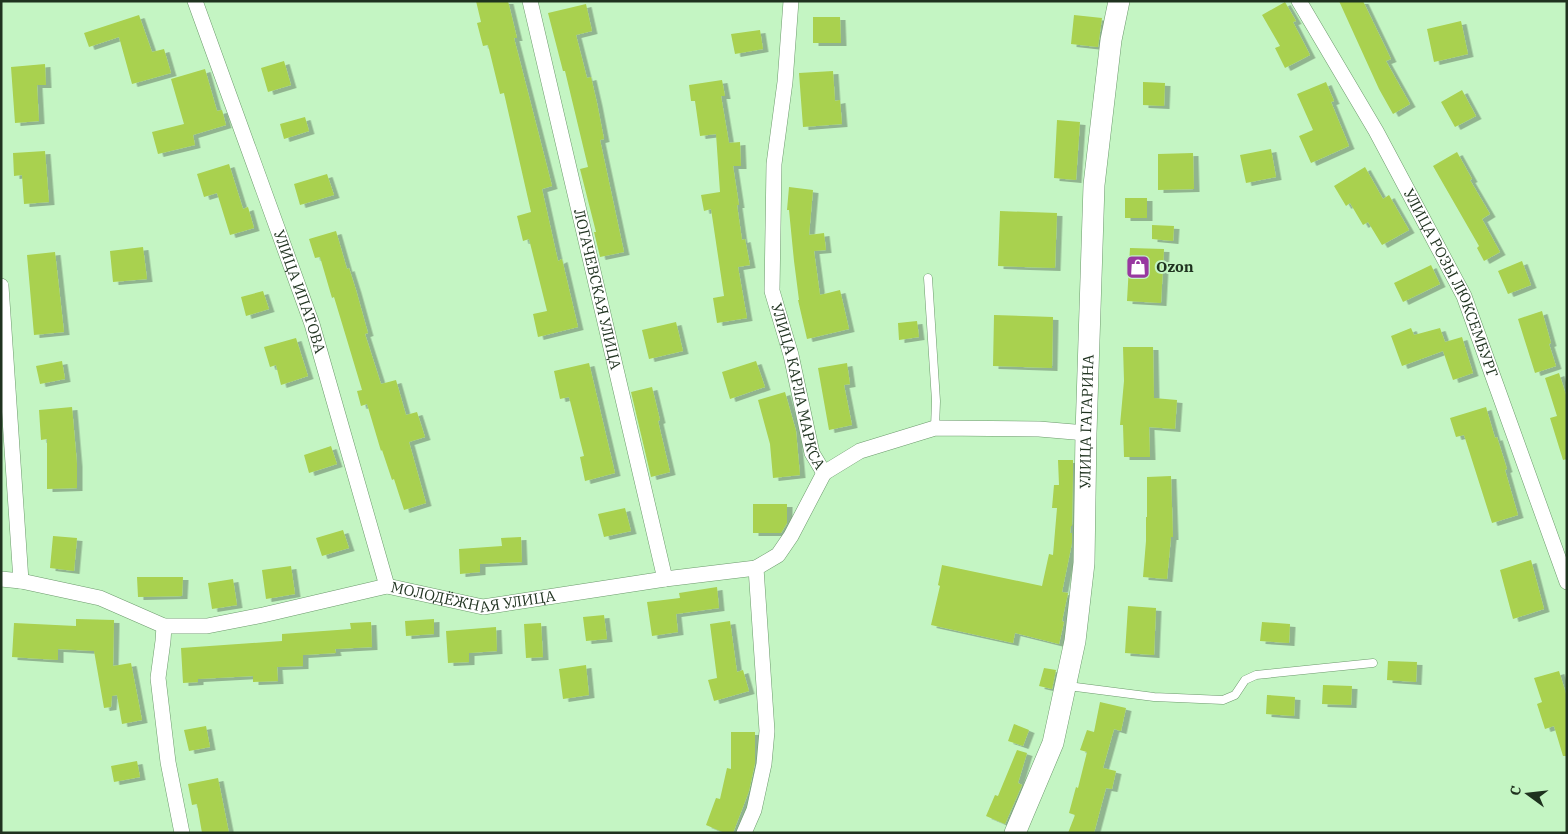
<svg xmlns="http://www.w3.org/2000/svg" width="1568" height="834" viewBox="0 0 1568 834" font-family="'IBM Plex Serif',serif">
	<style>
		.building { fill: #a9d14f; filter: url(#shadow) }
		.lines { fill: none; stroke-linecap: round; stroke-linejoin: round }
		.lane-casing { stroke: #6c9a6c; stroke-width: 9 }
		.street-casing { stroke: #6c9a6c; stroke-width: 16 }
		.secondary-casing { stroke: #6c9a6c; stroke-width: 22 }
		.lane { stroke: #fff; stroke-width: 8 }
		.street { stroke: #fff; stroke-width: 15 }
		.secondary { stroke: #fff; stroke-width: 21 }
		.labels { text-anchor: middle; stroke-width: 4; stroke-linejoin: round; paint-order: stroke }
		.poi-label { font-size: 15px; font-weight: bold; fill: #1f321f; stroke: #c4f5c3; text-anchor: start }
		.street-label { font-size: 15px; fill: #1f321f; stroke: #c4f5c3 }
	</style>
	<defs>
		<filter id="shadow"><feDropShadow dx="5.5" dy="3" stdDeviation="0" flood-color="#0004"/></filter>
	</defs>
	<rect width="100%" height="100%" fill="#c4f5c3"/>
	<path class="building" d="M476,1h32l9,37h-3l38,148 -10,3 16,72 4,-2 16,68 -40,10 -5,-23 14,-3 -18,-72 -6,2 -6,-25 14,-4 -27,-119 -4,1 -12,-49 -5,1 -6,-23 4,-1z
		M1339,1h24l28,58 -5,2 24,43 -17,10 -14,-25z
		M1285,2l11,19 -3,1 17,33 -25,13 -10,-20 5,-2 -18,-31z
		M586,4l6,27 -16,4 11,43 4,-1 6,26 7,36 -4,1 24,112 -24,5 -6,-25h2l-16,-63 8,-2 -23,-96h-2l-15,-58z
		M139,15l13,37 12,-3 7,24 -39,11 -13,-47 -30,10 -5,-14z
		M1074,15l28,3 -4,29 -27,-3z
		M813,17h27l1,26h-28z
		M1461,21l7,33 -34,8 -7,-33z
		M760,30l3,19 -28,5 -4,-20z
		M284,61l7,24 -23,7 -7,-24z
		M45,64l1,21h-9l2,36 -24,2 -4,-56z
		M205,69l12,42 5,-1 4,15 -33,10 2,10 -37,9 -6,-22 32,-8 -13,-45z
		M833,71l2,30 5,-1 2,24 -39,3 -4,-54z
		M722,80l3,16h-4l8,47 11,-1 1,24h-8l6,39h-2l5,35 3,-1 5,26 -12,2 9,51 -30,5 -4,-25 11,-2 -13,-87 -7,2 -3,-16 19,-3 -4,-58 -16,2 -5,-35h-4l-2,-16z
		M1143,82l22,1 -1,23 -21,-1z
		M1326,82l8,19 -3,1 18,44 -38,17 -12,-27 14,-6 -16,-36z
		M1462,90l14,26 -21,11 -14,-25z
		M305,117l4,14 -25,8 -4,-15z
		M1057,120l23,2 -4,58 -22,-2z
		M1271,149l5,28 -30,6 -6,-28z
		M45,151l4,51 -25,2 -2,-29 -8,1 -1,-23z
		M1457,152l15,27 -2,1 20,34 -8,5 18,33 -16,9 -7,-13 2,-2 -46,-80z
		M1193,153l1,36 -36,1v-36z
		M229,164l14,45 5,-2 6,21 -24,7 -13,-42 -13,4 -7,-23z
		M1365,167l18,32 6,-4 20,35 -27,15 -14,-23 -5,3 -13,-22 -4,3 -12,-20z
		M327,174l7,21 -34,10 -6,-21z
		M789,187l24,3 -4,45 15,-2 2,17 -12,1 6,44 20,-5 9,39 -42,10 -9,-39h1l-5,-39 -5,-51h-2z
		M1125,198h22v20h-22z
		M1000,211l57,2 -2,55 -57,-2z
		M1152,225l22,1 -1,15 -21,-2z
		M336,231l11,38 2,-1 7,22 12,43 -3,1 16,50 15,-4 10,35 11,-3 8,25 -16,5 17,61 -22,7 -10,-31 -2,1 -10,-30 -1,1 -14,-47 -6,2 -4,-15 5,-1 -15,-50 -13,-43 -2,1 -12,-41 -5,1 -6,-19z
		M143,247l4,32 -34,3 -3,-31z
		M1130,248l34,1 -3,54 -34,-2z
		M55,252l9,80 -30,3 -7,-80z
		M1522,261l9,24 -23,9 -10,-23z
		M1431,265l9,19 -37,18 -9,-19z
		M263,291l6,18 -23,7 -5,-19z
		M1542,311l9,32 -2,1 7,22 -21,7 -17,-54z
		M994,315l59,2 -1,51 -59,-2z
		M917,321l2,16 -20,3 -1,-17z
		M676,322l7,29 -34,8 -7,-29z
		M1411,328l3,7 26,-7 5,14 17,-5 11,36 -20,7 -10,-29 -41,15 -11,-30z
		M296,338l12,38 -27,9 -5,-20 -6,2 -6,-20z
		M1123,347h30l1,51 23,2 -2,29 -26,-2 1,30h-26l-1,-32h-3l4,-44z
		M62,361l3,18 -25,5 -4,-18z
		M756,361l9,26 -35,12 -8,-27z
		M589,363l26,110 -30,8 -5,-24 4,-1 -15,-59 -9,2 -6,-28z
		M847,363l3,21 -6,1 8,40 -23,5 -11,-62z
		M1559,373l8,25v61l-4,1 -13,-42 7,-2 -12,-38z
		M652,387l8,33 -2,1 12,51 -19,5 -20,-85z
		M785,392l11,39 4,44 -27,3 -3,-34 -12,-44z
		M72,407l5,57v24l-30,1v-50l-6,1 -2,-30z
		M1486,407l9,31 2,-1 10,32 -2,1 13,45 -26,8 -28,-88 -8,2 -6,-19z
		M331,446l6,18 -28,9 -5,-18z
		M1058,460h15v11l-1,55h-1l-1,7h2v10l-10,49 6,1 -6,28 2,1 -5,22 -44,-11 -2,10 -82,-18 9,-39 -2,-1 4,-20 100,21 7,-32 4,1 4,-47h-5l2,-23h5z
		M1171,476l2,61h-2l-4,42 -24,-2 3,-36v-24h1v-40z
		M753,504h34v19l-6,10h-28z
		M625,508l6,23 -27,6 -6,-23z
		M343,530l6,18 -27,8 -6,-18z
		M53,536l24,2 -3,33 -24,-3z
		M521,537l1,25 -42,2v8l-20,2 -1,-25 43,-3 -1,-8z
		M1531,560l13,49 -31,10 -13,-49z
		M291,566l4,28 -29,5 -4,-29z
		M137,577h46l-1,19 -44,1z
		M233,579l4,26 -25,4 -4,-26z
		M717,587l2,21 -43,6 2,18 -26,4 -5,-34 33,-4 -1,-5z
		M1128,606l28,2 -2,47 -29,-2z
		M604,615l3,24 -21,2 -3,-24z
		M76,619l38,1 -1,46 18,-3 11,57 -20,4 -5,-29 -5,1 -1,11 -7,1 -10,-57 -36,-2v11l-46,-3 2,-34 62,3z
		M434,619v15l-28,2 -1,-15z
		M730,621l7,51 6,-2 6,21 -35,10 -6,-21 9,-2 -7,-54z
		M371,622l1,25 -37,2 1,4 -33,2v11l-26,1 1,14 -25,1v-6l-55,3v3l-15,1 -2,-35 101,-7v-7l69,-5 -1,-6z
		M1262,622l28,2 -1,19 -29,-2z
		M541,623l2,34 -17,1 -2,-34z
		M496,627l1,24 -28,2v9l-21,1 -2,-32z
		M1388,661l29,1 -1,20 -29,-2z
		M586,665l3,30 -26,4 -4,-30z
		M1044,668l12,2 -4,19 -13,-3z
		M1559,671l8,26v59h-4l-9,-30 -9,3 -8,-25 5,-2 -8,-24z
		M1323,685l29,1 -1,19 -29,-1z
		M1267,695l28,2 -1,19 -28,-2z
		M1100,702l26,6 -5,23 -7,-2 -11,39 13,3 -4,18 -6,-1 -12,45h-26l7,-18 -6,-2 7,-26 2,1 9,-36 -7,-2 7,-20 7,2z
		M1014,724l15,6 -6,16 -15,-5z
		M206,726l4,21 -21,4 -5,-21z
		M731,732h24v31l-6,28 -16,42h-8l-19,-8 10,-27 4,1 7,-31 4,1z
		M1017,750l10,3 -9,30 4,2 -17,39 -19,-8 9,-21 3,1z
		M137,761l3,16 -26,5 -3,-16z
		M218,778l11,55h-27l-5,-29 -5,1 -4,-21z"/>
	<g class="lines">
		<g class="lane-casing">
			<path id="lane" d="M928,278l8,123 -1,27
				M1068,686l86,11 69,3 12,-5 10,-15 11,-5 117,-12"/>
		</g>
		<g class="street-casing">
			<g id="street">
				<path id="s1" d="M195,1l117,323 75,262"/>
				<path id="s2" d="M530,1l135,578"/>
				<path id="s3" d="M791,1l-6,81 -11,82 -2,127 19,64 21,98 12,20"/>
				<path id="s4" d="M1299,1l77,130 88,165 103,286"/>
				<path d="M1,286l20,295"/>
				<path d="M824,473l36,-22 75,-23 104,1 47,4"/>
				<path id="s5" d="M1,579l20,2 79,17 64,28h43l56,-11 124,-29 96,21 182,-28 91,-11"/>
				<path d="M164,626l-1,15 -5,37 10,84 14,71"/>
				<path d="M744,833l10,-23 10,-46 3,-33 -11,-163 22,-13 13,-19 33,-63"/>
			</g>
		</g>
		<g class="secondary-casing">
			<g id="secondary">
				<path id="s6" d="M1015,833l38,-90 22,-102 9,-78 2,-130 8,-248 17,-145 8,-39"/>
			</g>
		</g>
		<use href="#lane" class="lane"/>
		<use href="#street" class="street"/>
		<use href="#secondary" class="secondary"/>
	</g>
	<defs>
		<g id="shop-square" transform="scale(1.25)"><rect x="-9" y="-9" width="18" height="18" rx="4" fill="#9838a0" stroke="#c4f5c3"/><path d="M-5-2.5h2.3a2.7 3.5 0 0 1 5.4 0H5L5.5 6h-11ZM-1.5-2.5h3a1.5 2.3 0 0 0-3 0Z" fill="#fff"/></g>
	</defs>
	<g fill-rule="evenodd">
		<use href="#shop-square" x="1138" y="267"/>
	</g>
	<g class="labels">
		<g class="poi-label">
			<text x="1156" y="272">Ozon</text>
		</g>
		<g class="street-label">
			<text dy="5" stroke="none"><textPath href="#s4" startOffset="321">УЛИЦА РОЗЫ ЛЮКСЕМБУРГ</textPath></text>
			<text dy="5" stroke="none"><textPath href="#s2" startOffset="296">ЛОГАЧЕВСКАЯ УЛИЦА</textPath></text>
			<text dy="5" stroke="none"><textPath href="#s1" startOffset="309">УЛИЦА ИПАТОВА</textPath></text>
			<text dy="5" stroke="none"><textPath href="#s3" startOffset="390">УЛИЦА КАРЛА МАРКСА</textPath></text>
			<text dy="5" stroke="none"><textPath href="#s6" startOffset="422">УЛИЦА ГАГАРИНА</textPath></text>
			<text dy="5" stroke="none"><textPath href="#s5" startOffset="486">МОЛОДЁЖНАЯ УЛИЦА</textPath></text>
		</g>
	</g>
	<rect width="1568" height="834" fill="none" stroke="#1f321f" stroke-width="5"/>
	<g transform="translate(1528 794) rotate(285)" stroke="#c4f5c3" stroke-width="4" paint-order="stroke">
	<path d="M0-4L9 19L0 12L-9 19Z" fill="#1f321f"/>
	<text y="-8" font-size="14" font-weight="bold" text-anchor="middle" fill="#1f321f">С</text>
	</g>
</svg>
